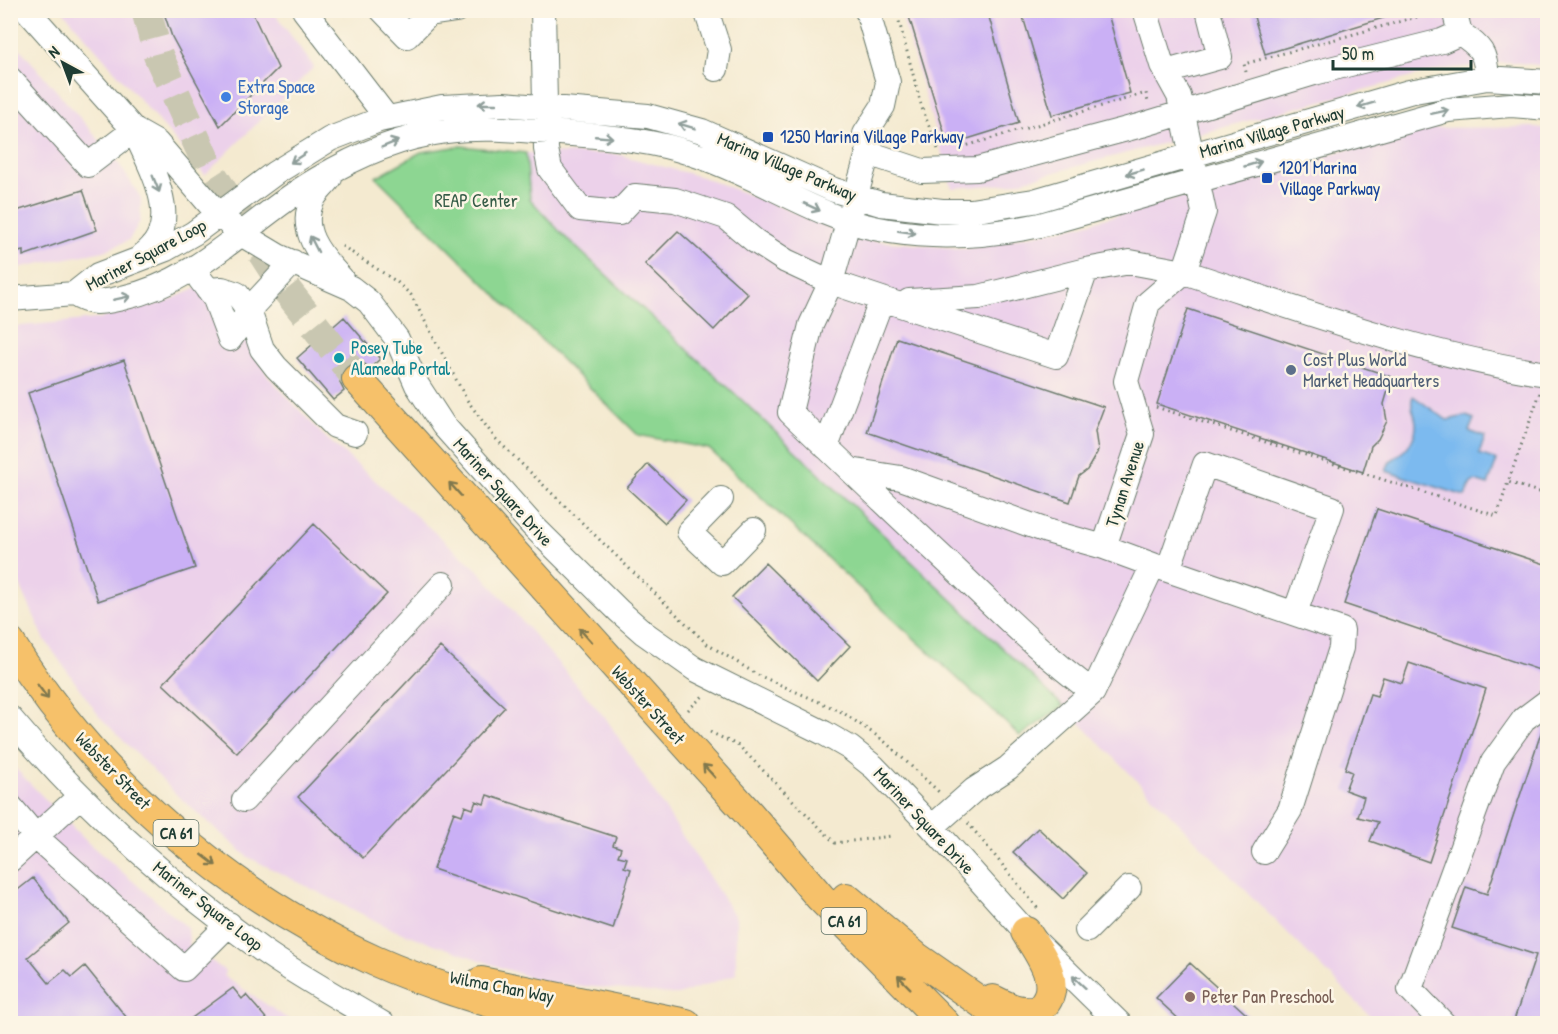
<svg xmlns="http://www.w3.org/2000/svg" width="1558" height="1034" viewBox="0 0 1558 1034" font-family="'Patrick Hand',sans-serif">
	<style>
		.built { fill: #ecd1ea }
		.green { fill: #8dd692; stroke: #568a63; stroke-width: 1.5 }
		.water { fill: #7cbaef; stroke: #4e7c92; stroke-width: 1.5 }
		.building { fill: #cab0f5 }
		.lines { fill: none; stroke-linecap: round; stroke-linejoin: round }
		.major-tunnel { stroke: #c9c7b1; stroke-width: 30; stroke-dasharray: 30 15; stroke-linecap: butt }
		.minor-casing { stroke: #6a7a6b; stroke-width: 26 }
		.major-casing { stroke: #6a7a6b; stroke-width: 32 }
		.path { stroke: #6a7a6b; stroke-width: 3; stroke-dasharray: 1.5 4.5; stroke-linecap: butt }
		.minor { stroke: #fff; stroke-width: 24 }
		.major { stroke: #f6c16b; stroke-width: 30 }
		.oneway { stroke: #8f9e9a }
		.oneway2 { stroke: #80784d }
		.shop-dot { fill: #3f7fe0; stroke: #fcf5e5; stroke-width: 2 }
		.transit-dot { fill: #1a4fb4; stroke: #fcf5e5; stroke-width: 2 }
		.culture-dot { fill: #0f9aa8; stroke: #fcf5e5; stroke-width: 2 }
		.service-dot { fill: #5c6f8a; stroke: #fcf5e5; stroke-width: 2 }
		.education-dot { fill: #8d6e63; stroke: #fcf5e5; stroke-width: 2 }
		.labels { text-anchor: middle; stroke-width: 5; stroke-linejoin: round; paint-order: stroke }
		.shield { fill: #fcf5e5; stroke: #617469; stroke-width: 1.5 }
		.shield-label { font-size: 16px; font-weight: bold; fill: #1f3d34 }
		.shop-label { font-size: 18px; fill: #366cbe; stroke: #fcf5e5; text-anchor: start }
		.street-label { font-size: 18px; fill: #1f3d34; stroke: #fcf5e5 }
		.transit-label { font-size: 18px; fill: #164399; stroke: #fcf5e5; text-anchor: start }
		.park-label { font-size: 18px; fill: #355c47; stroke: #fcf5e5 }
		.culture-label { font-size: 18px; fill: #0d838f; stroke: #fcf5e5; text-anchor: start }
		.service-label { font-size: 18px; fill: #4e5e75; stroke: #fcf5e5; text-anchor: start }
		.education-label { font-size: 18px; fill: #785e54; stroke: #fcf5e5; text-anchor: start }
	</style>
	<rect width="100%" height="100%" fill="#fcf5e5"/>
	<filter id="ink" filterUnits="userSpaceOnUse"><feTurbulence type="fractalNoise" baseFrequency=".0167" numOctaves="2"/><feDisplacementMap in="SourceGraphic" scale="12" xChannelSelector="R" yChannelSelector="G"/><feConvolveMatrix kernelMatrix="1 2 1 2 8 2 1 2 1" color-interpolation-filters="sRGB"/></filter>
	<filter id="wash" filterUnits="userSpaceOnUse"><feTurbulence type="fractalNoise" baseFrequency=".008" numOctaves="4" result="noise"/><feDisplacementMap in="SourceGraphic" scale="24" xChannelSelector="R" yChannelSelector="G"/><feGaussianBlur stdDeviation="1.35" result="paint"/><feColorMatrix in="noise" values="0 0 0 0 0 0 0 0 0 0 0 0 0 0 0 0 0 1.4 0 .05"/><feComposite in="paint" operator="in"/></filter>
	<g filter="url(#wash)">
		<rect width="100%" height="100%" fill="#f4ead0"/>
		<path class="built" d="M63,11h210l41,56 -109,108z
			M900,11h647v55l-38,-4 -71,8 -428,114 -58,4z
			M10,37l108,125 23,36 -1,23 -11,19 -25,11 -93,18z
			M1536,127l11,2v894h-170l-314,-317 -319,-304 -181,-167 -33,-36 -4,-46 90,1 86,23 164,63 99,9 113,-23 346,-98z
			M213,279l33,4 3,35 17,56 57,61 156,136 128,149 129,198v56l-58,21 -135,-13 -149,-52 -146,-73 -69,-60 -79,-80 -55,-77 -34,-75 -1,-238 87,-8 70,-17z
			M10,763l77,79 101,86 1,16 36,27 -1,5 70,47h-283z"/>
		<path class="green" d="M461,146l65,7 4,46 33,36 181,167 319,304 -43,30 -311,-287 -71,-14 -262,-258 45,-25z"/>
		<path class="water" d="M1413,396l34,24 19,-4 8,3 -5,12 16,6 -6,17 18,6 -9,25 -13,-4 -4,2 -6,13 -79,-25 4,-10c14,-8 27,-21 26,-38 -1,-12 -7,-16 -3,-27z"/>
		<g id="blocks">
			<path class="building" d="M163,10h88l27,58 -58,58 -48,-89z
				M907,10h80l32,113 -71,22z
				M1021,10h86l23,83 -78,22z
				M1252,10h140l1,5 -128,39z
				M83,190l14,40 -74,26v-5l-13,3v-41z
				M678,231l70,63 -34,36 -69,-66z
				M1188,309l204,68 -8,27 3,17 -9,18 -7,7 -8,26 -206,-68z
				M344,317l36,42 -10,9 -8,-6 -16,4 -6,8v9l4,8 -11,9 -36,-42z
				M897,338l207,69 -9,24 3,20 -11,19 -8,6 -9,26 -203,-70z
				M124,360l71,208 -97,33 -70,-208z
				M648,464l38,36 -21,23 -38,-35z
				M1377,509l171,56v108l-204,-69z
				M314,524l73,70 -150,159 -74,-69z
				M765,563l85,83 -33,35 -85,-84z
				M440,647l65,60 -142,151 -65,-61z
				M1409,663l77,26 -57,173 -59,-21 8,-19 -20,-5 6,-20 -19,-7 7,-18 -7,-3 25,-75 7,2 6,-19 19,6z
				M1545,721l3,1v301h-35l23,-68 -84,-27 14,-41 21,7z
				M487,795l129,42 -3,8 8,3 -3,8 9,2 -3,9 7,2 -18,60 -180,-60 21,-57 8,3 3,-9 8,3 3,-8 8,3z
				M1038,828l49,45 -24,26 -50,-47z
				M33,878l36,45 -41,34 21,26 16,-13 7,7 13,-11 46,57h-121v-127z
				M1190,963l66,60h-73l-27,-25z
				M233,988l9,11 4,-4 24,28h-85z"/>
		</g>
	</g>
	<g filter="url(#ink)">
		<use href="#blocks" fill-opacity="0" stroke="#6a7a6b" stroke-width="1.5"/>
		<g class="lines">
			<path class="major-tunnel" d="M146,10l12,45 53,118 74,115 72,91"/>
			<g class="minor-casing">
				<path id="minor" d="M27,10l107,120 23,13 62,72 24,20 35,21 73,32 18,14 28,37 20,46 26,40 90,101 86,85 25,22 51,36 129,64 26,15 24,19 58,60 94,105 94,92
					M304,10l83,108
					M382,10l25,26 22,-22 27,-4
					M543,10l3,139 4,20 30,40 39,4 16,-17 40,4 51,17 29,24 31,20 45,21 37,-129 54,18 55,-2 165,-44 172,-52 128,-32 18,-8 -6,-23
					M706,10l13,40 -3,19
					M1460,33c21,14 26,20 27,45
					M1166,72l54,-15 -12,-47
					M10,79l78,86 46,-35
					M134,130c16,37 52,94 9,125
					M865,134l18,-28 5,-24 -21,-72
					M330,178c-4,6 -10,11 -15,18 -20,31 5,60 26,82
					M200,279l15,20 15,40
					M208,290l14,-1 15,5 12,17 13,38 14,18 59,59 20,7
					M74,294c17,12 29,8 48,4 80,-17 127,-79 194,-118 40,-24 83,-43 130,-49 38,-5 76,-1 114,2 45,4 90,6 133,21 46,15 88,40 133,59 67,28 145,27 214,12l408,-115 63,-5 37,3
					M10,299l64,-5 24,-19 68,-26 28,-16 81,-60 55,-34 49,-19 63,-13 61,-3 145,12 54,15 132,59 47,14 61,7h29l63,-10 375,-109 78,-14 61,4
					M882,299l174,57 30,-86 44,-8 54,10 20,-60 -25,-116 -17,-31 -17,-55
					M909,301l70,-4 107,-27
					M230,339l25,-36 38,-41
					M826,447l56,-148 -51,-17 -20,43 -21,87c55,53 110,106 166,158 44,42 88,86 137,122
					M850,470l51,8 146,53 57,16 49,18 -60,127 -85,76 -34,22 -42,37
					M721,499l-32,33 33,31 32,-33
					M1104,547l38,-113 -16,-53 22,-78 36,-31c120,39 238,83 363,102l1,-2
					M1153,565l189,65 -1,18 -51,162 -26,42
					M1168,570l37,-106 127,44 -37,105
					M10,718c73,88 159,165 252,232 38,27 81,50 121,74
					M244,800l199,-216
					M10,806l27,32 147,131 45,-45
					M10,860l70,-64
					M1087,930l42,-42
					M1444,1024l-34,-35 83,-227 31,-43 24,-18"/>
			</g>
			<g class="major-casing">
				<path id="major" d="M357,379l392,435 71,83 125,127
					M10,643c87,138 217,251 365,318 61,27 125,44 189,63
					M846,898l70,59 96,67
					M481,982l205,42
					M993,1000c16,8 27,14 45,10 28,-23 2,-55 -12,-78"/>
			</g>
			<path class="path" d="M896,10l26,98 16,41
				M1246,72l-2,-8 191,-52
				M962,147l184,-54 2,9
				M342,246l55,36 14,13 56,105 28,38 212,206 51,31 84,37 41,28 56,52
				M1540,393l-32,89 40,13
				M1156,407l341,109 11,-34
				M688,710l15,-14
				M710,732l29,14 96,97 57,-7
				M968,823l72,88"/>
			<use href="#minor" class="minor"/>
			<use href="#major" class="major"/>
		</g>
		<defs><path id="oneway-shaft" d="M-6 0H5M1.5-3L5.5 0L1.5 3" fill="none" stroke-width="1.6" stroke-linecap="round" stroke-linejoin="round" transform="scale(1.5)"/></defs>
		<g class="oneway">
			<use href="#oneway-shaft" transform="translate(487 104) rotate(180)"/>
			<use href="#oneway-shaft" transform="translate(1366 105) rotate(163)"/>
			<use href="#oneway-shaft" transform="translate(1440 112) rotate(-12)"/>
			<use href="#oneway-shaft" transform="translate(687 126) rotate(-163)"/>
			<use href="#oneway-shaft" transform="translate(604 137) rotate(5)"/>
			<use href="#oneway-shaft" transform="translate(390 144) rotate(-22)"/>
			<use href="#oneway-shaft" transform="translate(298 158) rotate(147)"/>
			<use href="#oneway-shaft" transform="translate(1253 164) rotate(-16)"/>
			<use href="#oneway-shaft" transform="translate(1135 172) rotate(164)"/>
			<use href="#oneway-shaft" transform="translate(156 184) rotate(68)"/>
			<use href="#oneway-shaft" transform="translate(812 207) rotate(25)"/>
			<use href="#oneway-shaft" transform="translate(907 232) rotate(8)"/>
			<use href="#oneway-shaft" transform="translate(314 244) rotate(-117)"/>
			<use href="#oneway-shaft" transform="translate(122 298) rotate(-12)"/>
			<use href="#oneway-shaft" transform="translate(1079 982) rotate(-137)"/>
		</g>
		<g class="oneway2">
			<use href="#oneway-shaft" transform="translate(455 489) rotate(-132)"/>
			<use href="#oneway-shaft" transform="translate(585 635) rotate(-132)"/>
			<use href="#oneway-shaft" transform="translate(43 692) rotate(53)"/>
			<use href="#oneway-shaft" transform="translate(709 771) rotate(-133)"/>
			<use href="#oneway-shaft" transform="translate(209 860) rotate(38)"/>
			<use href="#oneway-shaft" transform="translate(904 982) rotate(-135)"/>
		</g>
	</g>
	<circle class="shop-dot" cx="226" cy="97" r="6"/>
	<g class="transit-dot">
		<rect x="762" y="131" width="12" height="12" rx="3"/>
		<rect x="1261" y="172" width="12" height="12" rx="3"/>
	</g>
	<circle class="culture-dot" cx="339" cy="358" r="6"/>
	<circle class="service-dot" cx="1291" cy="370" r="6"/>
	<circle class="education-dot" cx="1190" cy="997" r="6"/>
	<g class="labels">
		<g class="shield">
			<rect x="153.5" y="820" width="45" height="26" rx="4.5"/>
			<rect x="821.5" y="908" width="45" height="26" rx="4.5"/>
		</g>
		<g class="shield-label">
			<text x="176" y="839">CA 61</text>
			<text x="844" y="927">CA 61</text>
		</g>
		<g class="shop-label">
			<text x="238" y="93">Extra Space<tspan x="238" dy="21">Storage</tspan></text>
		</g>
		<g class="street-label">
			<text transform="translate(1272 132) rotate(-16)" y="6">Marina Village Parkway</text>
			<text transform="translate(787 167) rotate(23)" y="6">Marina Village Parkway</text>
			<text transform="translate(146 255) rotate(-28)" y="6">Mariner Square Loop</text>
			<text transform="translate(1125 484) rotate(-72)" y="6">Tynan Avenue</text>
			<text transform="translate(503 492) rotate(48)" y="6">Mariner Square Drive</text>
			<text transform="translate(648 705) rotate(48)" y="6">Webster Street</text>
			<text transform="translate(113 771) rotate(46)" y="6">Webster Street</text>
			<text transform="translate(924 821) rotate(47)" y="6">Mariner Square Drive</text>
			<text transform="translate(208 906) rotate(38)" y="6">Mariner Square Loop</text>
			<text transform="translate(502 987) rotate(11)" y="6">Wilma Chan Way</text>
		</g>
		<g class="transit-label">
			<text x="780" y="143">1250 Marina Village Parkway</text>
			<text x="1279" y="174">1201 Marina<tspan x="1279" dy="21">Village Parkway</tspan></text>
		</g>
		<g class="park-label">
			<text x="476" y="207">REAP Center</text>
		</g>
		<g class="culture-label">
			<text x="351" y="354">Posey Tube<tspan x="351" dy="21">Alameda Portal</tspan></text>
		</g>
		<g class="service-label">
			<text x="1303" y="366">Cost Plus World<tspan x="1303" dy="21">Market Headquarters</tspan></text>
		</g>
		<g class="education-label">
			<text x="1202" y="1003">Peter Pan Preschool</text>
		</g>
	</g>
	<rect width="1558" height="1034" fill="none" stroke="#fcf5e5" stroke-width="36"/>
	<g transform="translate(63 63) rotate(319)" stroke="#fcf5e5" stroke-width="4.5" paint-order="stroke">
	<path d="M0-4.5L10 22L0 15L-10 22Z" fill="#1f3d34"/>
	<text y="-9" font-size="16" font-weight="bold" text-anchor="middle" fill="#1f3d34">N</text>
	</g>
	<path d="M1333 60v9h138v-9" fill="none" stroke="#1f3d34" stroke-width="3"/>
	<text x="1342" y="60" font-size="18" fill="#1f3d34" stroke="#fcf5e5" stroke-width="4.5" paint-order="stroke">50 m</text>
</svg>
